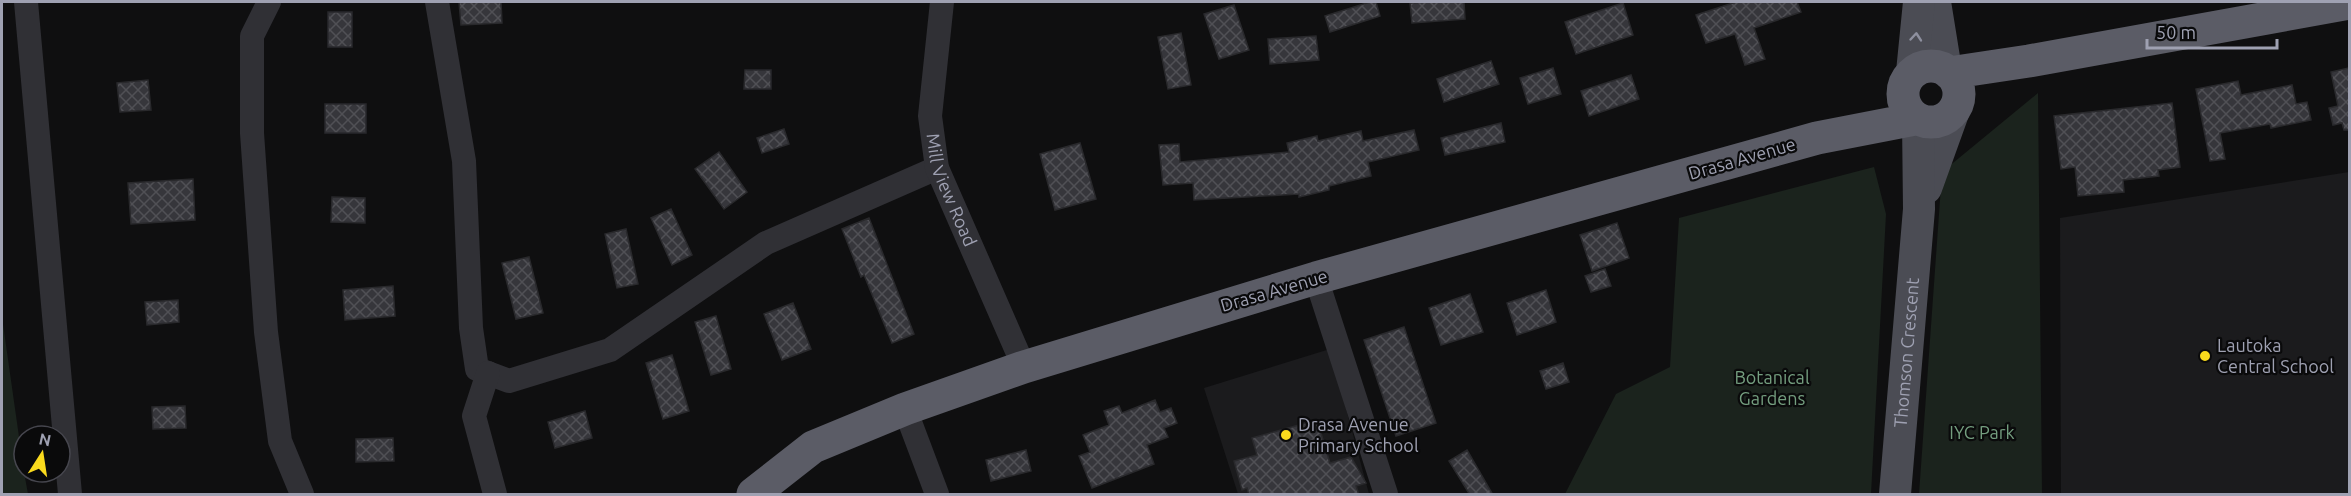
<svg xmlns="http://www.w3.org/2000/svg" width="2351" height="496" viewBox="0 0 2351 496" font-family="Ubuntu,sans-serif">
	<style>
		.built { fill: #1b1b1d }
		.park { fill: #1b231d }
		.building { fill: url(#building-cross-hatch); stroke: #29292c; stroke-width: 1.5 }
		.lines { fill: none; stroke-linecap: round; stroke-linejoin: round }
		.minor { stroke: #303035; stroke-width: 24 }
		.major { stroke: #4b4c54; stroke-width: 32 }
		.highway { stroke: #5b5c66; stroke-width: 33 }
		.oneway { stroke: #8e909f }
		.poi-dot { fill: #fada1d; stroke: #0a0a0b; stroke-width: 2 }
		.labels { text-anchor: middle; stroke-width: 4.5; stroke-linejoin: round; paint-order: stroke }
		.street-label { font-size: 18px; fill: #9fa1b2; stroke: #0a0a0b }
		.poi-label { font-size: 18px; fill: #9fa1b2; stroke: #0a0a0b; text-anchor: start }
		.park-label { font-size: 18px; fill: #749e7f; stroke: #0a0a0b }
	</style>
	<defs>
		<pattern id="building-cross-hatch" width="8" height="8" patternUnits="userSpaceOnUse" patternTransform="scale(1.5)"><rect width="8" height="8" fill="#36363b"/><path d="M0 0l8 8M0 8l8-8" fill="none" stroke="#505055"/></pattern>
	</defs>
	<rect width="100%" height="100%" fill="#0f0f10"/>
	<path class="built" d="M2349,172v322h-288l-1,-276z
		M1330,349l39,145h-131l-34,-106z"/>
	<path class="park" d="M2038,93l4,401h-123l23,-322z
		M1874,167l12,47 -15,280h-306l51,-100 54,-27 9,-149z
		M2,317l22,155 4,22h-26z"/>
	<path class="building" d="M459,2h42l1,21 -41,2z
		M1370,2h6l4,14 -50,16 -5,-16z
		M1428,2h36l1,17 -53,4 -2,-20z
		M1736,2h61l4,10 -47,16 11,31 -20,6 -10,-31 -29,9 -10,-28z
		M1623,3l10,32 -57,19 -11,-32z
		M1234,5l15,45 -30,9 -15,-45z
		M328,12h24v35h-24z
		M1181,33l10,52 -23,4 -10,-52z
		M1316,36l3,24 -49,4 -2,-25z
		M1491,61l8,23 -55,18 -7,-23z
		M1553,68l8,26 -33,10 -8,-26z
		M2349,68v62h-5l-2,-7 -9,2 -4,-17 9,-2 -7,-34z
		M745,70h26v19h-27z
		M1631,75l8,24 -50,17 -8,-25z
		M148,80l3,30 -31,2 -3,-29z
		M2238,81l3,14 51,-10 4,19 11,-2 4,18 -40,8 -1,-4 -50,9 5,26 -15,2 -14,-72z
		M2172,103l8,64 -22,3 1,6 -36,4 1,12 -46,4 -3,-29 -14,2 -7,-53z
		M325,104h41v29h-41z
		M1501,123l4,19 -60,13 -4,-17z
		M784,129l5,15 -27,9 -5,-15z
		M1414,130l5,20 -51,12 3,14 -42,10v4l-30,7v-3l-105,6 -1,-17 -30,2 -4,-40 20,-1 1,18 109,-10 -2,-9 30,-7 1,5 43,-10 2,10z
		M1080,143l16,56 -41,11 -15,-56z
		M719,152l28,40 -23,17 -29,-40z
		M193,179l2,41 -64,4 -3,-41z
		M332,197l33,1v25l-34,-1z
		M671,209l21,46 -20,10 -21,-47z
		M869,218l45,116 -22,9 -28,-68 -3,2 -19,-48z
		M1617,223l12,35 -37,13 -12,-36z
		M626,229l12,55 -21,4 -12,-54z
		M529,257l14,56 -27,6 -14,-56z
		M1605,269l6,17 -20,6 -6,-16z
		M393,286l2,30 -50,4 -2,-30z
		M1546,290l10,32 -39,13 -10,-32z
		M1470,294l13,38 -42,13 -12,-37z
		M178,300l1,22 -32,3 -2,-23z
		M793,303l18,46 -29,11 -18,-46z
		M716,316l15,53 -20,6 -16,-53z
		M1404,327l32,96 -40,13 -32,-96z
		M672,355l17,56 -26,8 -17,-56z
		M1563,363l6,19 -23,7 -6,-18z
		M1155,400l5,12 11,-4 6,15 -13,5 4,9 -21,8 7,19 -62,24 -13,-32 11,-4 -7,-17 26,-10 -5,-14 15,-5 3,7z
		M185,406l1,22 -33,1 -1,-22z
		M585,411l7,27 -37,10 -7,-26z
		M1317,420l13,43 21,-6 15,26 -10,3 3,9h-110l-2,-7 -5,2 -8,-29 23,-6 -5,-17z
		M393,438l1,23 -38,1v-23z
		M1026,450l5,21 -40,10 -5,-21z
		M1467,450l26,45h-23l-21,-34z"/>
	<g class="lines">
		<g class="minor">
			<path d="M26,2l44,492"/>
			<path d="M269,2l-17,34v97l14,199 14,109 22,53"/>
			<path d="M437,2l27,159 7,167 6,41 32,12 101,-31 156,-107 171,-75"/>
			<path id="s1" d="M942,2l-12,114 7,52 87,199"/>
			<path d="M1316,278l70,216"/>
			<path d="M488,373l-14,43 21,78"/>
			<path d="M905,409l32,85"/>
		</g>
		<g class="major">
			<path d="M1935,2l11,68"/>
			<path d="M1912,72l7,-70"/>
			<path d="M1926,188l27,-75"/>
			<path id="s2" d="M1895,494l24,-285 -1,-89"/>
		</g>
		<path class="highway" d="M1903 94a28 28 0 1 1 56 0a28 28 0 1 1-56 0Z
			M1949,73l80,-12 321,-58
			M753,494l60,-47 92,-38 119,-42 292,-89 501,-140 98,-19"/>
	</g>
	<defs><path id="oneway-chevron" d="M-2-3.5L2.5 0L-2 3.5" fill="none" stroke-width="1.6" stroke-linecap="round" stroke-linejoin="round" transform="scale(1.5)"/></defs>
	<use class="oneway" href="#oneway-chevron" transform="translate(1916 37) rotate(-85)"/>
	<g class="poi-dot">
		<circle cx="2205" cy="356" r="6"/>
		<circle cx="1286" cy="435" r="6"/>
	</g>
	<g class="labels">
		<g class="street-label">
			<text transform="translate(1742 159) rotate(-16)" y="6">Drasa Avenue</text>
			<text dy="6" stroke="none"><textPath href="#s1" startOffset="192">Mill View Road</textPath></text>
			<text transform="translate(1274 291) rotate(-16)" y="6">Drasa Avenue</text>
			<text dy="6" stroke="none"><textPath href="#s2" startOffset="142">Thomson Crescent</textPath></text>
		</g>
		<g class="poi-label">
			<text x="2217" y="352">Lautoka<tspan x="2217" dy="21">Central School</tspan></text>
			<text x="1298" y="431">Drasa Avenue<tspan x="1298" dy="21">Primary School</tspan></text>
		</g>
		<g class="park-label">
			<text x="1772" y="384">Botanical<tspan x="1772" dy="21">Gardens</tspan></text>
			<text x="1982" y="439">IYC Park</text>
		</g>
	</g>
	<rect width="2351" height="496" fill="none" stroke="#9fa1b2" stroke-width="6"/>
	<g transform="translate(42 454) rotate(12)"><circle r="28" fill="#0a0a0b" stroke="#46464e" stroke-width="1.5"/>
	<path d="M0-4.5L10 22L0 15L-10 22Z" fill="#fada1d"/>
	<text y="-9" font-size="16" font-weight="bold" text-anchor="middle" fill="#9fa1b2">N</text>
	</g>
	<path d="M2147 39v9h130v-9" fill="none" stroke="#9fa1b2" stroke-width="3"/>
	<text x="2156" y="39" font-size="18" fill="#9fa1b2" stroke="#0a0a0b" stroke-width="4.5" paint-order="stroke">50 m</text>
</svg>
